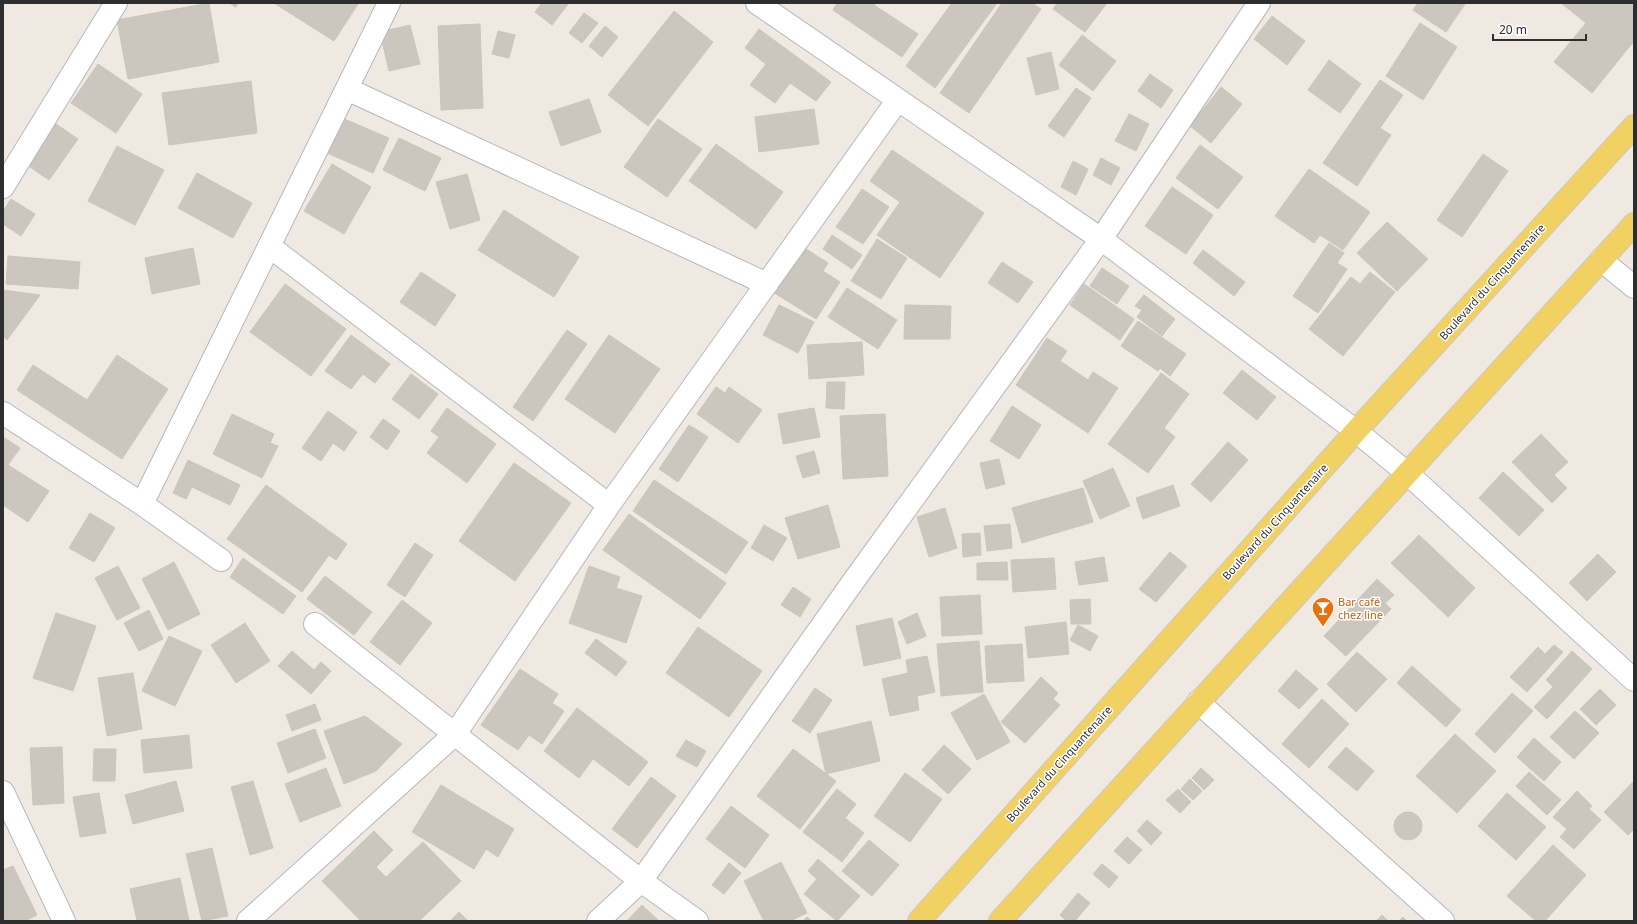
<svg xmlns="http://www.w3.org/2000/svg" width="1637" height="924" viewBox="0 0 1637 924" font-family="'Noto Sans',sans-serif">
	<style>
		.building { fill: #cbc7bf; stroke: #cbc5ba }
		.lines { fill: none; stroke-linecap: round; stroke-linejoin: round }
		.minor-casing { stroke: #b4b7c1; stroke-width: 24 }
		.major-casing { stroke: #c9c9c9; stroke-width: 24 }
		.minor { stroke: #fff; stroke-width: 22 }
		.major { stroke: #f2d163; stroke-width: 22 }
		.labels { text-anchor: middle; stroke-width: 3; stroke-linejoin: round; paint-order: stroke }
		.street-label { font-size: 11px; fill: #2e2e2e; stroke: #fff }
		.food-label { font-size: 11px; fill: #c56008; stroke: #fff; text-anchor: start }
	</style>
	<rect width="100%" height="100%" fill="#efe9e1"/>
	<path class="building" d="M209,3l10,59 -91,17 -11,-59z
		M229,3h9l-2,4z
		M274,3h82l2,1 -24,37z
		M542,3h27l-17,22 -17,-13z
		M837,3h38l-1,2 44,29 -16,23 -69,-47z
		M952,3h45l-62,85 -29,-22z
		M1002,3h30l9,6 -72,104 -29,-20z
		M1057,3h50l-22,29 -32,-23z
		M1418,3h45l2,1 -19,28 -33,-22z
		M1561,3h73v38l-42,52 -38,-31 32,-39z
		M674,11l39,31 -65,84 -40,-31z
		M584,13l14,10 -16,20 -13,-10z
		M1272,16l33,25 -18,24 -33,-26z
		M1420,23l37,24 -34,53 -37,-24z
		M480,24l3,84 -42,2 -3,-84z
		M410,25l10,39 -31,7 -9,-39z
		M605,26l13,11 -16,20 -13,-11z
		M759,29l72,53 -15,19 -26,-18 -15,20 -25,-18 16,-21 -21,-16z
		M498,31l17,4 -6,23 -17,-4z
		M1082,35l34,26 -23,30 -34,-26z
		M1051,52l8,37 -23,6 -9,-37z
		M1329,60l32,24 -21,29 -32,-23z
		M98,64l44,30 -26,39 -45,-30z
		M1150,74l23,16 -12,18 -23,-17z
		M1380,80l23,15 -23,33 11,7 -34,51 -34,-23z
		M251,81l6,52 -88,12 -7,-52z
		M1221,87l21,17 -31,39 -21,-17z
		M1076,88l15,10 -27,39 -16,-11z
		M589,99l12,33 -40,14 -12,-34z
		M814,109l5,35 -60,8 -4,-35z
		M1129,114l20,10 -13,27 -21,-10z
		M342,118l47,20 -16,35 -46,-20z
		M658,119l44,30 -35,48 -43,-30z
		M56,124l22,15 -29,41 -22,-15z
		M399,138l42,20 -16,33 -42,-21z
		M716,144l67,48 -27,37 -67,-48z
		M1200,145l43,32 -25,32 -42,-31z
		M117,146l47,24 -29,55 -47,-24z
		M892,150l92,63 -44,65 -63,-43 23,-33 -30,-21z
		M1483,154l25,17 -46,66 -25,-17z
		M1101,158l19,10 -9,17 -18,-10z
		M1073,161l15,8 -12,26 -15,-8z
		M332,164l39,23 -27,47 -40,-23z
		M1309,169l61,43 -27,38 -23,-15 -6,8 -39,-27z
		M197,173l55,30 -19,35 -55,-30z
		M467,174l13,46 -30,9 -14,-47z
		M1172,187l41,28 -27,39 -41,-28z
		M862,189l27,18 -26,37 -27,-17z
		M11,199l24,15 -14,22 -18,-12v-13z
		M504,210l75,47 -25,40 -76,-47z
		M1387,222l41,37 -31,32 -40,-38z
		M832,235l30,20 -10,14 -29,-20z
		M877,239l30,19 -26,41 -30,-18z
		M1329,243l15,10 -7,10 10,6 -29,44 -25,-17z
		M803,247l25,16 -5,8 17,11 -24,37 -43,-27z
		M193,248l7,36 -48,10 -7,-36z
		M1203,250l42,32 -11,14 -41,-33z
		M8,256l72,6 -2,27 -72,-5z
		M1002,262l31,20 -15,21 -30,-20z
		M1102,268l27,18 -12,18 -27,-18z
		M421,272l35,23 -21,31 -35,-24z
		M1370,272l25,20 -52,64 -34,-27 42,-52 9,7z
		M285,284l61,45 -35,47 -61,-44z
		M1084,284l50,35 -14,21 -50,-35z
		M847,288l50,32 -19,29 -50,-32z
		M3,290l37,5 -33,45 -4,-4z
		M1144,295l31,24 -13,17 -25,-19 5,-7 -7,-4z
		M779,305l35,17 -16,31 -35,-18z
		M905,305l46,1 -1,33h-46z
		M1138,321l48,33 -16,22 -10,-8 -2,3 -37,-25z
		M567,330l20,14 -54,77 -20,-14z
		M351,335l39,29 -15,19 -12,-9 -12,15 -26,-18z
		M609,335l51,34 -45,64 -50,-34z
		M1047,338l20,13 -7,10 28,19 5,-8 25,16 -30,45 -72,-48z
		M862,342l2,33 -55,4 -2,-34z
		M117,355l51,34 -46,70 -105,-69 16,-25 54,35z
		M1242,370l34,27 -19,23 -34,-27z
		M1161,373l28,21 -25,34 11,9 -27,36 -40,-29z
		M411,374l27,20 -19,25 -27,-20z
		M827,382h18l-1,27 -18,-1z
		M716,387l9,6 4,-6 33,23 -24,33 -41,-29z
		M1012,406l29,19 -22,34 -29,-18z
		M447,408l49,36 -29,39 -40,-30 12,-16 -8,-6z
		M814,408l6,29 -37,7 -5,-30z
		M328,411l29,21 -13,19 -11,-8 -12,18 -19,-13z
		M232,414l42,20 -4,9 8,3 -16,32 -49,-24z
		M885,414l3,62 -45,3 -3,-63z
		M383,419l17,12 -13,19 -17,-13z
		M689,425l19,12 -30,45 -19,-13z
		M1541,434l27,28 -14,13 13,13 -15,15 -40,-41z
		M3,437l17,11 -12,17 41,26 -21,31 -25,-17z
		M1228,442l20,18 -37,42 -20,-18z
		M814,451l6,22 -17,5 -7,-22z
		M999,459l6,25 -19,5 -6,-26z
		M188,460l52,25 -10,20 -38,-18 -6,12 -13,-6z
		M514,463l57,40 -56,78 -56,-40z
		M1113,468l17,38 -30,13 -17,-38z
		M1503,472l41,38 -25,26 -40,-38z
		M654,480l94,62 -22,32 -93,-63z
		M266,485l81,59 -11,16 -7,-5 -27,37 -75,-53z
		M1173,485l7,21 -37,13 -7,-21z
		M1083,488l10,34 -71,21 -10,-35z
		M828,505l12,42 -42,12 -13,-41z
		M945,508l12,40 -28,9 -12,-40z
		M90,513l25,15 -21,34 -25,-14z
		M629,514l97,69 -26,36 -97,-69z
		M1010,524l2,24 -25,3 -3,-25z
		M764,525l23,13 -14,23 -22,-13z
		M980,533l1,22 -18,2 -1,-23z
		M1419,535l56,53 -27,29 -57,-54z
		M415,543l18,12 -28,42 -18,-12z
		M1170,552l17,14 -31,36 -17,-13z
		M1598,554l18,18 -29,29 -18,-18z
		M1104,557l4,24 -29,4 -4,-23z
		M243,558l53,38 -13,18 -53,-37z
		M1054,558l2,31 -43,3 -2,-32z
		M174,562l26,52 -32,16 -26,-51z
		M1007,562l1,18h-31v-17z
		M118,566l22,42 -23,12 -22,-42z
		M589,566l31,11 -4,11 26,8 -16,47 -57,-20z
		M325,576l47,36 -18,23 -47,-36z
		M1377,579l17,16 -9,8 6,6 -45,47 -22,-20z
		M793,587l18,12 -11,18 -19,-12z
		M980,595l2,39 -40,2 -2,-39z
		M1090,599l1,25h-20l-1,-24z
		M402,600l30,23 -32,42 -30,-23z
		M149,610l14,29 -24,12 -15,-28z
		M56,613l40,13 -23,65 -40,-13z
		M917,613l9,23 -19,8 -9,-22z
		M892,618l9,40 -37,8 -8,-40z
		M1066,622l3,32 -41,4 -3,-31z
		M245,623l25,38 -34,22 -25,-38z
		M1078,625l20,11 -8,15 -20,-11z
		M698,627l64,44 -33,46 -63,-44z
		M169,636l33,15 -27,55 -33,-15z
		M596,639l31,23 -11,14 -31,-23z
		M979,641l4,51 -42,4 -4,-52z
		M1022,644l2,37 -37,2 -2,-37z
		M1554,645l9,7 -36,40 -17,-15 28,-30 7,7z
		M292,651l22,19 7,-8 10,9 -20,23 -33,-28z
		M1572,651l20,18 -45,50 -13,-12 19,-20 -7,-7z
		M1357,652l30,27 -31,33 -29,-28z
		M927,656l8,36 -18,4 2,14 -29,6 -8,-37 26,-6 -2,-13z
		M1412,666l49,44 -15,17 -49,-44z
		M520,669l38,25 -6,9 12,8 -22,33 -13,-9 -11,15 -37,-25z
		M1296,670l22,19 -19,20 -21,-18z
		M133,673l9,56 -35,7 -9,-58z
		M1041,677l17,16 -5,6 7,6 -35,38 -24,-21z
		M815,688l17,12 -22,33 -18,-12z
		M1600,689l16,16 -20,20 -16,-16z
		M1512,693l21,18 -38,42 -20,-19z
		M984,694l26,48 -33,18 -26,-47z
		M1322,699l27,25 -40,44 -27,-24z
		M315,704l6,16 -29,11 -6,-16z
		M577,708l71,54 -19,24 -36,-27 -14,19 -35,-27z
		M1575,711l24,22 -25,26 -24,-22z
		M365,716l37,28 -26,27 -32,13 -20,-53z
		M871,721l9,40 -54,13 -9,-40z
		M315,729l11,29 -38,15 -11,-30z
		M1455,734l41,37 -39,42 -41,-37z
		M189,735l3,33 -48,5 -3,-33z
		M1534,738l27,24 -17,19 -27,-24z
		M686,740l20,11 -9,16 -21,-11z
		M944,745l27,24 -23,25 -26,-24z
		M62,747l2,56 -31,2 -3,-57z
		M1346,747l28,24 -17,20 -29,-24z
		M94,749h22l-1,32h-22z
		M793,749l43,32 -36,48 -43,-33z
		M326,768l15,38 -41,16 -15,-38z
		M1201,768l13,12 -10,10 -12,-12z
		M1529,772l32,28 -14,15 -31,-29z
		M905,773l37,26 -32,43 -36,-26z
		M651,777l25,19 -39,52 -25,-19z
		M1190,779l12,12 -9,9 -12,-11z
		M176,781l8,30 -51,13 -8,-29z
		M253,781l20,67 -23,7 -19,-68z
		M1634,781v48l-6,6 -24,-23z
		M441,785l73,44 -16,28 -12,-8 -12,20 -62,-37z
		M837,789l19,15 -11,14 19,15 -22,29 -39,-30z
		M1178,789l13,13 -11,11 -14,-13z
		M1577,791l15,15 -3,3 12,11 -27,29 -14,-12 7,-8 -14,-12z
		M99,793l7,40 -26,4 -7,-40z
		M1507,793l39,34 -30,33 -38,-34z
		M731,806l38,29 -24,33 -39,-29z
		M1394 826a14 14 0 1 1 28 0a14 14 0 1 1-28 0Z
		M1147,820l15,13 -11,12 -14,-14z
		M374,831l19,19 -17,17 10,10 37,-35 38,39 -42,40h-58l-39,-40z
		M1127,837l15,13 -13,14 -15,-13z
		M869,840l30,25 -27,31 -30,-25z
		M1553,845l33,30 -41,46h-9l-29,-25z
		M212,848l16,68 -26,5 -16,-67z
		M818,859l42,37 -23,25 -33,-27 13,-15 -9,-8z
		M781,862l26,51 -17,8h-26l-20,-40z
		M729,863l12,10 -17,21 -12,-9z
		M1102,864l16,13 -9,11 -16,-14z
		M13,866l24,49 -12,6h-22v-51z
		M180,878l9,43h-52l-7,-32z
		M1078,893l12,10 -15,18h-9l-6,-6z
		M642,905l17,16h-32z
		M459,912l9,9h-18z
		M1382,915l6,6h-12z
		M807,917l5,4h-9z
		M1403,917l4,4h-8z"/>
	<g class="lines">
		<g class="minor-casing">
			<path id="minor" d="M757,3l344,236 255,192 51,42 227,207
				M347,89l420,195
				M3,187l113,-184
				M269,246l340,259
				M1601,260l33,27
				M3,413l139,91 79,56
				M142,504l247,-501
				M315,624l326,257 56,40
				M1198,702l245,219
				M3,792l61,129
				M248,921l207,-187 154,-229 288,-404
				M598,921l43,-40 214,-302 246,-340 158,-236"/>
		</g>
		<g class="major-casing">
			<path id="major" d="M919,921l437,-490 278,-305
				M1000,921l634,-697"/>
		</g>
		<use href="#minor" class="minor"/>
		<use href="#major" class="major"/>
	</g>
	<defs>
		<g id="bar-pin" transform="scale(1.15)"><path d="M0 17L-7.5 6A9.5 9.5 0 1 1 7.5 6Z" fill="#e8710a" stroke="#fff"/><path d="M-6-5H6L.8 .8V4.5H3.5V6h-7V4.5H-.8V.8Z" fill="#fff"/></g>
	</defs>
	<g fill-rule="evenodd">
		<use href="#bar-pin" x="1323" y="608"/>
	</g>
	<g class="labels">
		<g class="street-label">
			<text transform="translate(1492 282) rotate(-48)" y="4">Boulevard du Cinquantenaire</text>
			<text transform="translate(1275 522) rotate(-48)" y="4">Boulevard du Cinquantenaire</text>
			<text transform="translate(1059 764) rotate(-48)" y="4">Boulevard du Cinquantenaire</text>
		</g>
		<g class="food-label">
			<text x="1338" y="606">Bar café<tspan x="1338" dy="13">chez line</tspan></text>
		</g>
	</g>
	<rect width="1637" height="924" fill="none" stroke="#2e2e2e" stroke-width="8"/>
	<path d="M1493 34v6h93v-6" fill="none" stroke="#2e2e2e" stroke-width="2"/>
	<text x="1499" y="34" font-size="12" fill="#2e2e2e" stroke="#ffffff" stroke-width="3" paint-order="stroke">20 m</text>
</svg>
